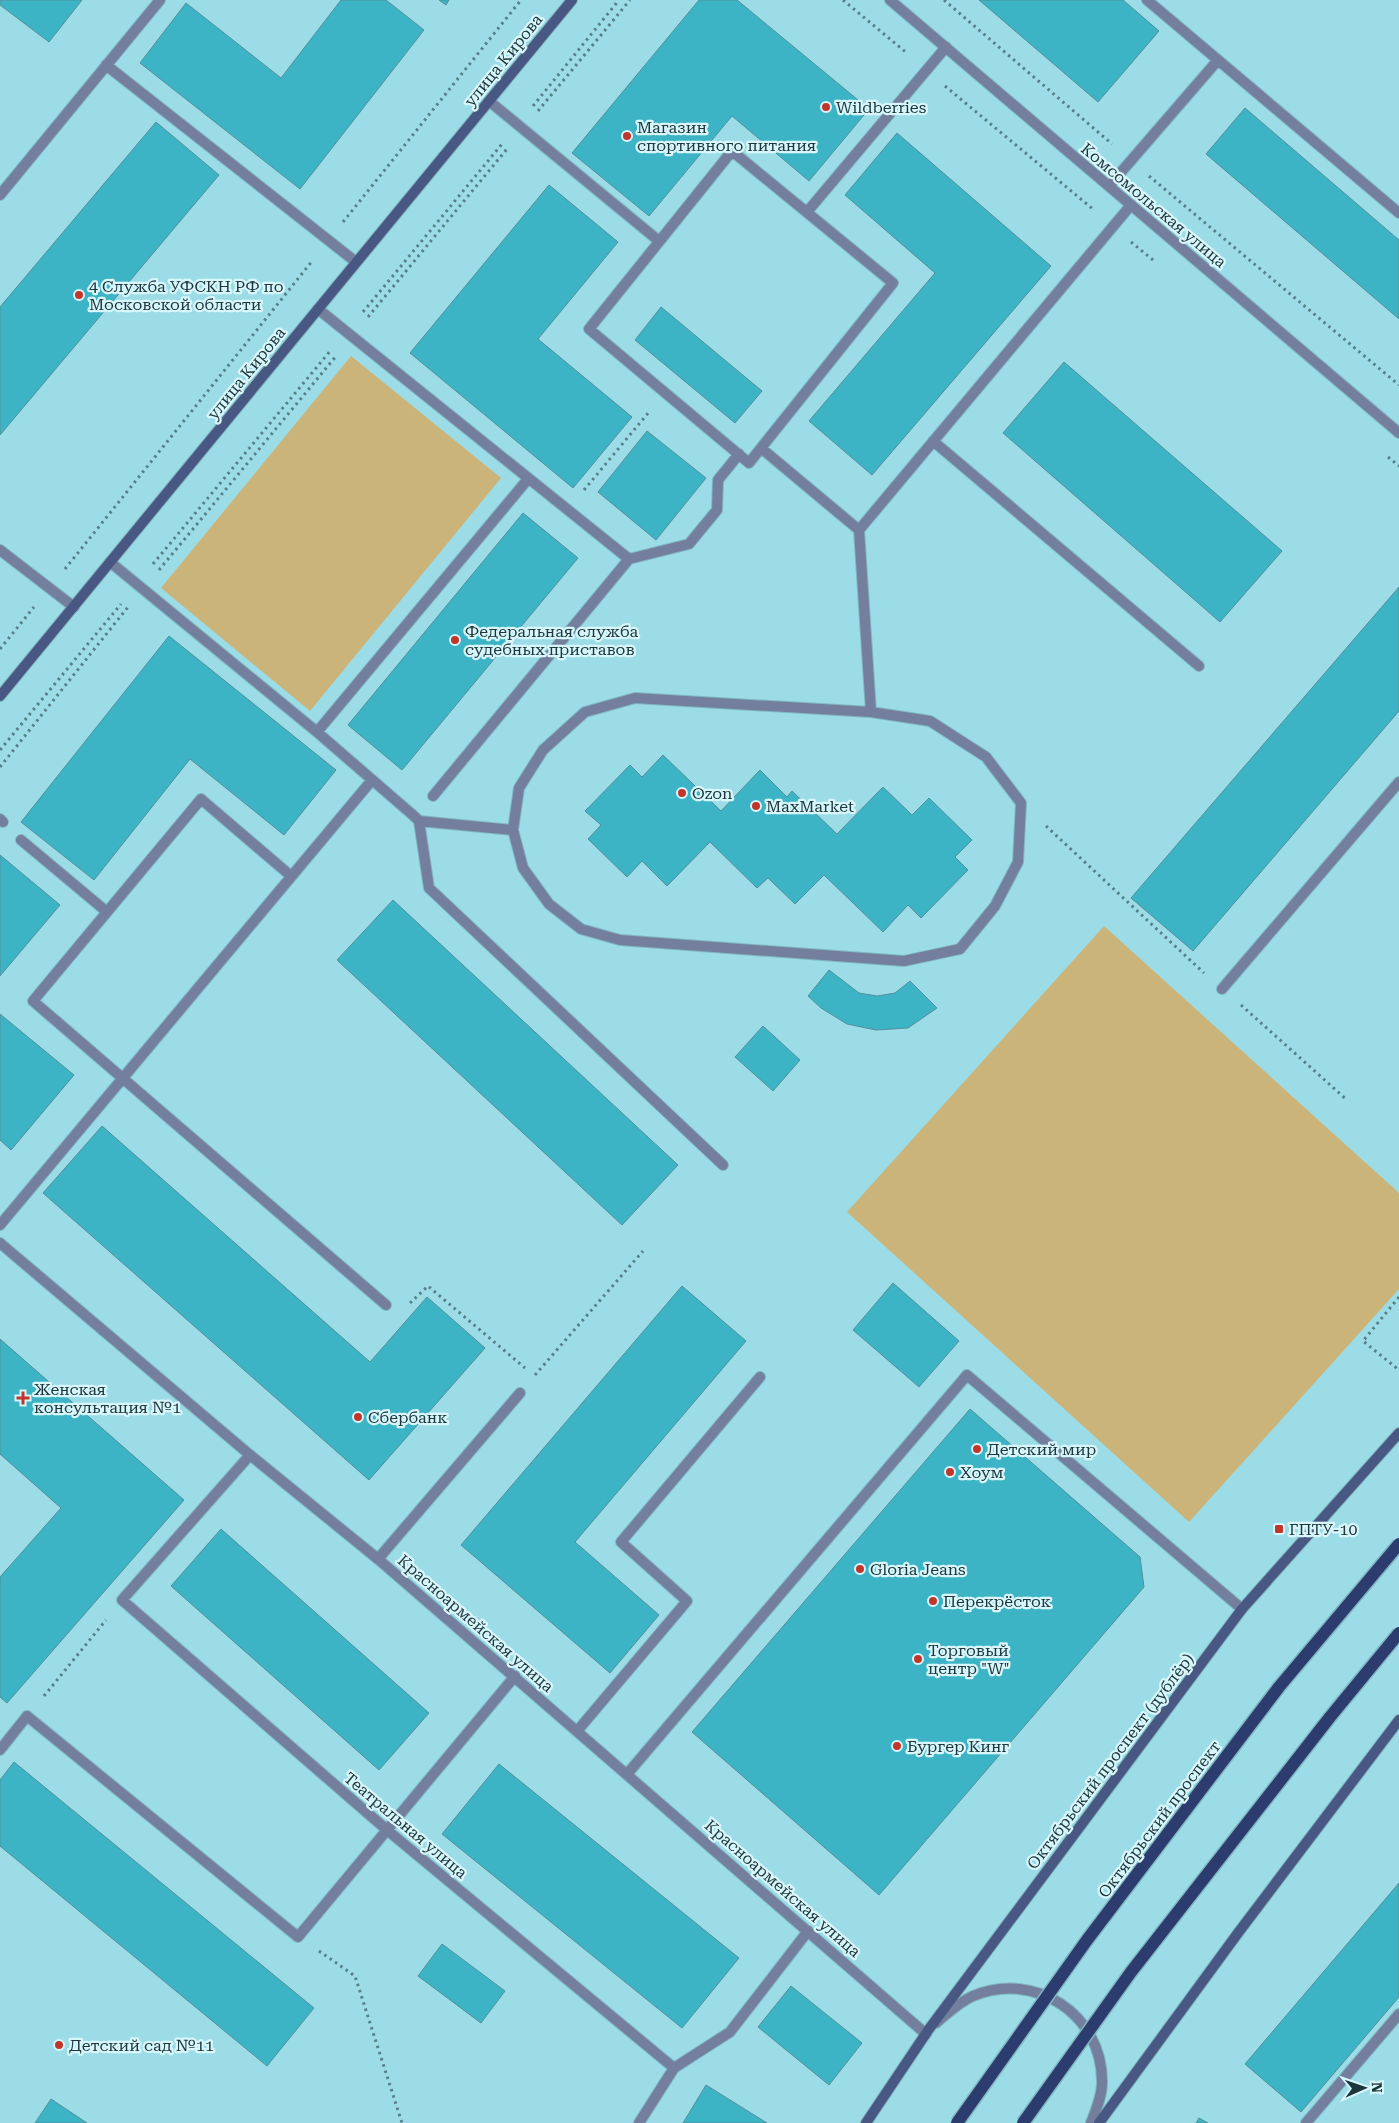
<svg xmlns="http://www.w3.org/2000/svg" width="1399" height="2123" viewBox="0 0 1399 2123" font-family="'Roboto Serif',serif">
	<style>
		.green { fill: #cbb47a }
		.building { fill: #3cb4c5; stroke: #52909a }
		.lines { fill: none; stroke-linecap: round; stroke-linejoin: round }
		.service-casing { stroke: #80b7c0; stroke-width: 12 }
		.tertiary-casing { stroke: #80b7c0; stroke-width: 12 }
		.secondary-casing { stroke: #80b7c0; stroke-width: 12 }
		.path { stroke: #568188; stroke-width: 3; stroke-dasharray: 2.5 4; stroke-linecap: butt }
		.service { stroke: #737f9d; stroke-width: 10 }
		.tertiary { stroke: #737f9d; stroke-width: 10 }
		.secondary { stroke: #495882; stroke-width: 10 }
		.primary-bridge-casing { stroke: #80b7c0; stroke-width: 15; stroke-linecap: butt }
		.primary-bridge { stroke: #2c3c6f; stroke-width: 12 }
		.poi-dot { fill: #c2352a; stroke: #d8f7fc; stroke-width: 2 }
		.labels { text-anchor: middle; stroke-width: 4.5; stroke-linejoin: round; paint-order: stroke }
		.street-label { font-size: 16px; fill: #1c363b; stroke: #d8f7fc }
		.poi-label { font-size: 16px; fill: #1c363b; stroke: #d8f7fc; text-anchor: start }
	</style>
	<rect width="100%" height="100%" fill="#9cdce6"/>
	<path class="green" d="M351,356l150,122 -191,233 -149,-123z
		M1104,926l295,267v96l-210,233 -342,-310z"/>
	<path class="building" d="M0,0h82l-33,42 -49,-37z
		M341,0h45l38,30 -124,159 -160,-126 46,-60 95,75z
		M439,0h10l-3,5z
		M699,0h38l132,109 -60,72 -77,-65 -83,100 -77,-63z
		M979,0h144l36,31 -61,71z
		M1245,108l154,132v79l-193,-165z
		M156,122l63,53 -219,260v-128z
		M897,133l154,133 -179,209 -63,-54 126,-148 -90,-78z
		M549,185l69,57 -80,97 94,78 -59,71 -163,-135z
		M661,307l101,84 -27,32 -100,-83z
		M1064,362l218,189 -62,71 -217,-189z
		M647,431l59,47 -50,62 -58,-48z
		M523,513l55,45 -176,212 -54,-45z
		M1399,587v124l-206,240 -62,-53z
		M169,636l167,134 -52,65 -94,-76 -96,121 -73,-58z
		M663,755l58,56 39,-41 27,27 5,-6 45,43 46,-47 29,28 17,-17 43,42 -17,17 13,13 -47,48 -13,-13 -25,27 -59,-57 -29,29 -27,-26 -11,10 -47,-46 -43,44 -25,-25 -15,16 -39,-38 13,-14 -16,-14 45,-46 12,12z
		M0,855l60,50 -60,71z
		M393,900l285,265 -56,60 -285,-265z
		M829,970l30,23 18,3 18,-3 15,-12 27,27 -29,20 -32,2 -29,-6 -26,-16 -13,-12z
		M0,1014l74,61 -63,75 -11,-10z
		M763,1026l37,34 -27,31 -38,-34z
		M102,1126l268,236 57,-65 58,51 -116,132 -326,-287z
		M893,1283l66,58 -40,46 -66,-57z
		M682,1286l64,55 -171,201 84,73 -49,58 -149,-128z
		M0,1339l184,161 -177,203 -7,-6v-120l61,-69 -61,-54z
		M970,1409l170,148 4,30 -265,308 -187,-163z
		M221,1529l208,184 -50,57 -208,-184z
		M14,1762l300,246 -47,58 -267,-220v-66z
		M499,1764l240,194 -57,70 -240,-194z
		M1399,1883v114l-98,115 -56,-48z
		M442,1944l63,47 -24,32 -63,-47z
		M791,1986l71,57 -33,42 -71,-58z
		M706,2085l61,38h-84z
		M51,2099l36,24h-52z
		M1199,2118l9,5h-12z"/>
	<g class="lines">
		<g class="service-casing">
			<path id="service" d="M1147,0l252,213
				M106,65l250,197
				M489,101l170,140
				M732,151l161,132 -144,180 -160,-134z
				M1109,186l109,-126
				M0,195l160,-195
				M807,212l139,-165
				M318,309l311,250
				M933,441l266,225
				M761,448l98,82 272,-325
				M859,530l12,182
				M0,550l74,57
				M110,562l207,170 97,84 5,5 10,67 294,277
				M635,698l236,14 59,9 56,36 35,46 -3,59 -23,44 -35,43 -56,12 -284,-21 -39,-11 -32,-25 -26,-36 -10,-38 6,-42 24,-38 42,-38z
				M317,732l211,-253
				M433,796l196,-237 60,-15 28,-34 1,-30 21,-26
				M0,819l3,3
				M419,821l94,9
				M21,840l86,72
				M291,876l-90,-77 -168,202 353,304
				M1222,989l177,-207
				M0,1225l372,-445
				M250,1455l-128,145 265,230 287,238
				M378,1559l142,-166
				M578,1730l109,-129 -66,-59 139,-165
				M0,1750l27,-34 271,221 217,-261
				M628,1773l339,-398 275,234
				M639,2123l35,-55 56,-36 78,-101
				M1306,2123l93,-109"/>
		</g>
		<g class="tertiary-casing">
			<path id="tertiary" d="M890,0l509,433
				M0,1243l250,212 128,104 548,475
				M936,2023c11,-9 23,-21 37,-27 61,-26 130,18 129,87 0,13 -6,27 -11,40"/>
		</g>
		<g class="secondary-casing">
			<path id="secondary" d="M0,696l572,-696
				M866,2123l63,-94 313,-420 157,-176
				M1099,2123l139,-190 161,-213"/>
		</g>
		<path class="path" d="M843,0l65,54
			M944,0l168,144
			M945,86l149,124
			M533,106l86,-106
			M538,111l92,-111
			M1149,176l250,209
			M343,222l178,-222
			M1131,242l22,18
			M363,312l139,-168
			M368,317l139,-168
			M1388,457l11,9
			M584,490l65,-78
			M153,564l178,-214
			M65,569l248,-309
			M159,570l178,-215
			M0,649l34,-42
			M0,750l121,-146
			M0,767l128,-160
			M1046,826l158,147
			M1241,1005l106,95
			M1399,1297l-36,44 36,29
			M410,1303l18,-17 97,82
			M535,1375l108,-124
			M44,1696l62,-76
			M319,1951l36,25 47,147"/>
		<use href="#service" class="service"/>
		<use href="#tertiary" class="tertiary"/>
		<use href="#secondary" class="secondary"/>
		<g class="primary-bridge-casing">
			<path id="primary-bridge" d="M957,2123l130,-183 192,-253 120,-143
				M1023,2123l108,-151 199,-255 69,-84"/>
		</g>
		<use href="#primary-bridge" class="primary-bridge"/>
	</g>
	<g class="poi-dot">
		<circle cx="826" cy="107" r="5"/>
		<circle cx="627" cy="136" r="5"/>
		<circle cx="79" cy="295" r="5"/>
		<circle cx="455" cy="640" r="5"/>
		<circle cx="682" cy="793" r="5"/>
		<circle cx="756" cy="806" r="5"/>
		<path d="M20.5 1390.5h5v5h5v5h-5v5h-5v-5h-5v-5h5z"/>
		<circle cx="358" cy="1417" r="5"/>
		<circle cx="977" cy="1449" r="5"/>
		<circle cx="950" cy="1472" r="5"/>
		<rect x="1274" y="1524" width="10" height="10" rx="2.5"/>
		<circle cx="860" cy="1569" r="5"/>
		<circle cx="933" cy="1601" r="5"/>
		<circle cx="918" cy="1659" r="5"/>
		<circle cx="897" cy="1746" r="5"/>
		<circle cx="59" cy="2045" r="5"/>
	</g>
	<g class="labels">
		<g class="street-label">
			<text transform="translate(503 60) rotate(-51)" y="6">улица Кирова</text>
			<text transform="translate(1154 205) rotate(40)" y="6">Комсомольская улица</text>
			<text transform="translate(246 373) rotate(-51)" y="6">улица Кирова</text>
			<text transform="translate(476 1623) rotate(41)" y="6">Красноармейская улица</text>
			<text transform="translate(1110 1761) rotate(-53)" y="6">Октябрьский проспект (дублёр)</text>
			<text transform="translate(1159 1819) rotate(-53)" y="6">Октябрьский проспект</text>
			<text transform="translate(406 1825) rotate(40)" y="6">Театральная улица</text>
			<text transform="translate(783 1888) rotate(41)" y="6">Красноармейская улица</text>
		</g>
		<g class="poi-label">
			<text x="836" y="113">Wildberries</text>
			<text x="637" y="133">Магазин<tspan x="637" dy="18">спортивного питания</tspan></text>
			<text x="89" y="292">4 Служба УФСКН РФ по<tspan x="89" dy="18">Московской области</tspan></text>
			<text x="465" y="637">Федеральная служба<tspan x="465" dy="18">судебных приставов</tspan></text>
			<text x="692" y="799">Ozon</text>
			<text x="766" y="812">MaxMarket</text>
			<text x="34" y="1395">Женская<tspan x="34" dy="18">консультация №1</tspan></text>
			<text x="368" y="1423">Сбербанк</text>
			<text x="987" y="1455">Детский мир</text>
			<text x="960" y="1478">Хоум</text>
			<text x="1289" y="1535">ГПТУ-10</text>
			<text x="870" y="1575">Gloria Jeans</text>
			<text x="943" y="1607">Перекрёсток</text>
			<text x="928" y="1656">Торговый<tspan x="928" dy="18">центр "W"</tspan></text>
			<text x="907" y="1752">Бургер Кинг</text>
			<text x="69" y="2051">Детский сад №11</text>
		</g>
	</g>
	<g transform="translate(1364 2088) rotate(88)" stroke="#d8f7fc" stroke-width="4" paint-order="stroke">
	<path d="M0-4L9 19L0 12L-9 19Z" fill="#1c363b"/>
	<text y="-8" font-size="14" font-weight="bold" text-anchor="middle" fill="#1c363b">N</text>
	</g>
</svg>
